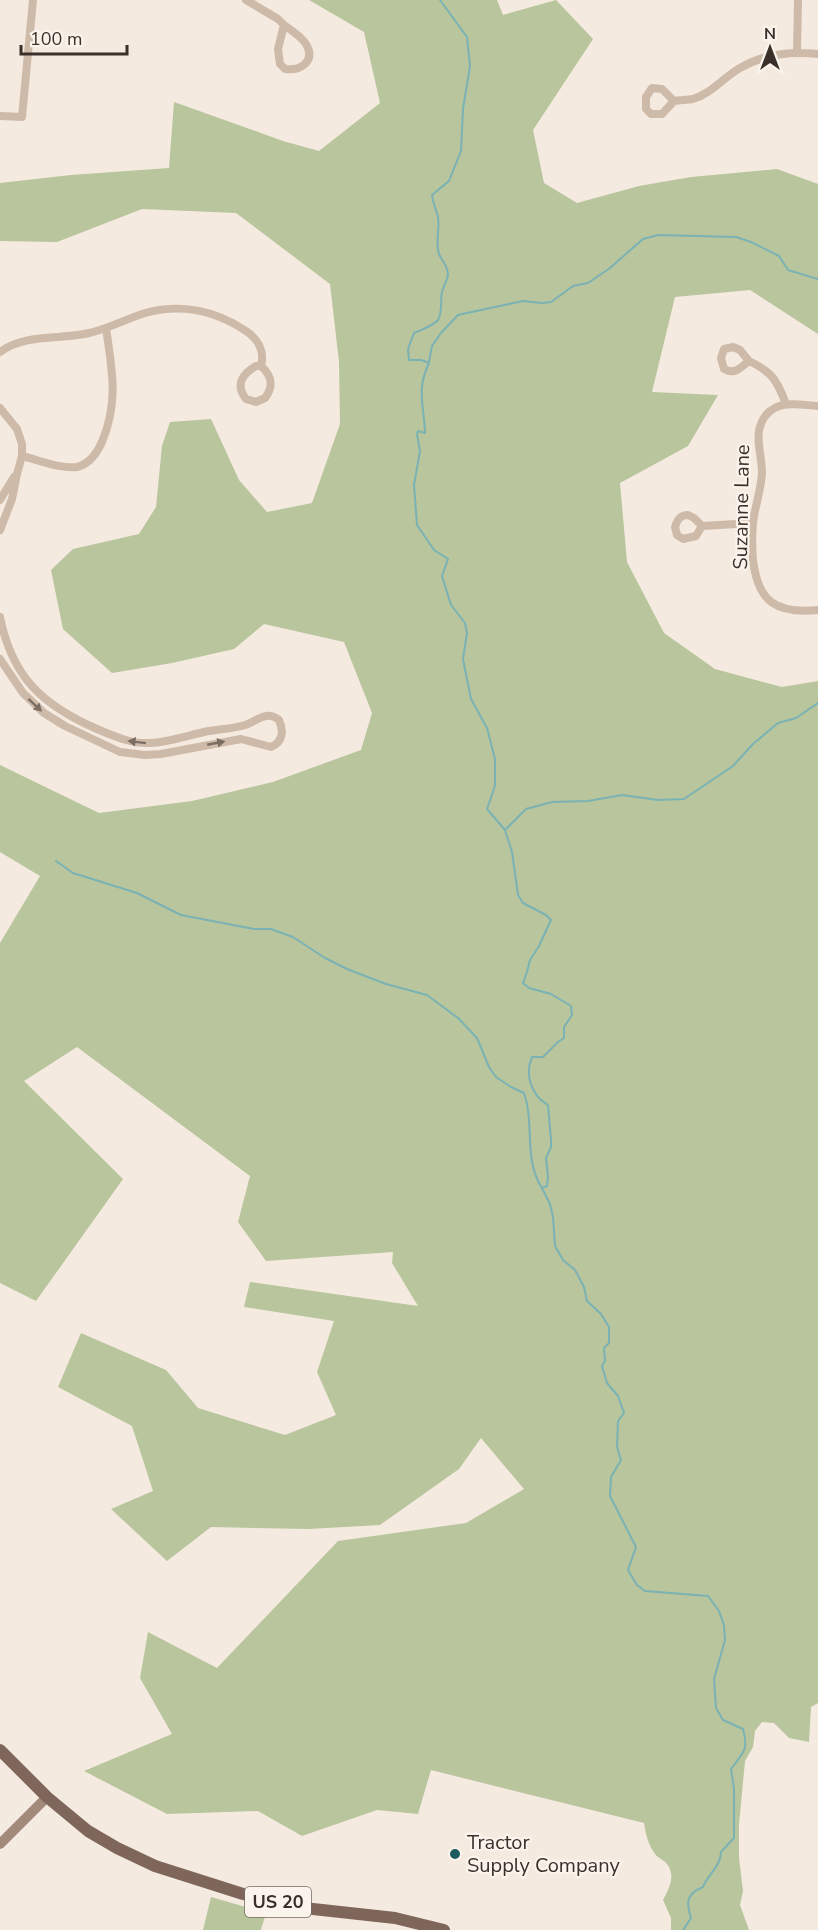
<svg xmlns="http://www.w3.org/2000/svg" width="818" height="1930" viewBox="0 0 818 1930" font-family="'Nunito Sans',sans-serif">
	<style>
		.green { fill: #b8c59d }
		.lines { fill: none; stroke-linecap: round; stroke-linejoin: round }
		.stream { stroke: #7bb2b4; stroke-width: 2 }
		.street { stroke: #cebaa9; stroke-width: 8 }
		.secondary { stroke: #a2897a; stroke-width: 10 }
		.primary { stroke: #7e665a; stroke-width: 12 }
		.oneway { fill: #7d6e63 }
		.poi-dot { fill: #1b5c60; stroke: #fbf4ec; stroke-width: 2 }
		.labels { text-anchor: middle; stroke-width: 4.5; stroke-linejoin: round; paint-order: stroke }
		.shield { fill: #fbf4ec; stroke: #756a64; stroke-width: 1.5 }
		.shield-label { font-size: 18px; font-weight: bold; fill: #3b2f2a }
		.street-label { font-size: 20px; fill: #3b2f2a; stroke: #fbf4ec }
		.poi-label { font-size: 20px; fill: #3b2f2a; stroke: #fbf4ec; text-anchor: start }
	</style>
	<rect width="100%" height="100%" fill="#f5eadf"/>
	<path class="green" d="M309,0h188l6,15 53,-15 37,39 -60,91 11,53 33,20 62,-17 52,-9 86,-8 41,15v150l-68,-44 -75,7 -23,95 66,3 -30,51 -68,37 7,79 37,71 51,36 67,18 36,-6v1022l-7,4 -2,35 -20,-4 -15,-15 -12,-1 -7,9 -2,16 -8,14 -6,64v33l4,33 -3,14 9,25h-78v-12l-8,-18c6,-11 13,-24 4,-36 -3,-4 -9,-6 -12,-10 -7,-10 -9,-19 -11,-31l-213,-53 -13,44 -41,-4 -75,26 -44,-25 -91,3 -83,-43 88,-37 -32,-56 8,-46 69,36 121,-127 128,-18 58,-34 -43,-51 -22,31 -79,56 -71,4 -98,-2 -44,34 -56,-52 42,-18 -21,-65 -74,-39 23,-54 85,37 32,38 87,27 51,-20 -19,-43 17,-51 -90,-14 6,-25 168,24 -26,-43 1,-11 -127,9 -28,-39 12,-46 -173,-129 -53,34 99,98 -87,122 -36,-18v-340l40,-67 -40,-24v-87l99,48 93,-12 81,-19 88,-32 11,-37 -28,-71 -80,-18 -30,25 -62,14 -60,10 -49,-44 -12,-59 22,-21 66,-15 17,-27 6,-61 8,-24 41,-3 28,61 28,32 45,-9 28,-79 -1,-62 -9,-78 -94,-71 -94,-4 -85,33 -57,-1v-58l71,-8 98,-7 5,-66 109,39 36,10 61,-48 -16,-71z
		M211,1897l55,16 -5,17h-58z"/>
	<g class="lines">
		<path class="stream" d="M440,0l27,37 3,29 -7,43 -2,42 -12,30 -17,14c1,8 4,14 6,22 2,13 -3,25 1,37 3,7 9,12 9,21 -1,6 -5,12 -6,17 -2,9 1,19 -4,28 -5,6 -17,10 -24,13l-6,16 1,11h12l8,3c-13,27 -5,41 -4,70l-7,-2 -1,3 3,17 -6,34 3,40 17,25 14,9 -6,17 9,29 14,18 2,10 -4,26 8,40 16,29 8,31v27l-8,23 18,21 7,22 6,43 5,8 23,12 5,5 -12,26 -9,14 -3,12 -4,11 6,5 22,6 20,12 1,9 -8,12v11l-6,4 -15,15h-11c-8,18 0,39 16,48l3,35v7l-5,11 2,19 -1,9 -5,2 8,16 3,13 2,29 8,14 12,10 9,17 3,14 14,13 8,13v16l-5,5 1,13 -3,5 5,17 11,13 6,17 -6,8 -1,26 4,13 -10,17 -1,19 26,51 -8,23 9,15 8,6 63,5 11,15 5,14 1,15 -11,39 2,29 7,12 20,9c6,21 0,24 -12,40l3,20v49l-13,14c0,14 -13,22 -18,35 -17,7 -17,15 -12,31l-8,12
			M429,362l3,-16 9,-13 17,-18 65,-14 19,2 9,-1 22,-16 15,-3 22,-15 33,-29 15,-4 78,2 15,5 28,14 9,14 30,9
			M505,830l21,-21 26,-7 36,-1 34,-6 36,5 26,-1 49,-33 20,-22 25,-21 18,-5 22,-15
			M56,861l17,12 64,20 44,22 73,14h17l22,8 32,21 22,11 39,15 41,11 31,23 19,20 12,29 7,10 15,10 13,6c11,31 -1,66 18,95"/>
		<path class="street" d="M246,0l32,19 6,6
			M284,25c8,6 17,11 22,19 10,17 -5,27 -21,25l-5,-5 -2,-15z
			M797,51l1,-51
			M652,88l10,1 12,12 -12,13h-11l-5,-5v-12z
			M674,101c6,-1 13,-1 19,-2 18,-5 31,-22 47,-31 24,-14 51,-17 78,-14
			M0,116l22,1 11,-117
			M733,347l7,3 9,11c-9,7 -14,14 -25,8l-3,-11 3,-9z
			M0,352c26,-19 59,-12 89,-19 19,-4 37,-14 56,-20 36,-10 71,-2 101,18 12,8 19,20 15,35
			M749,361c23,11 28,19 37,43
			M256,366h5c11,10 13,20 4,32l-9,4 -10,-3c-11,-14 -4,-25 10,-33z
			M818,406c-18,-1 -38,-7 -52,9 -14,17 -4,38 -4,58 -1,17 -7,33 -9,50 -1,11 -1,25 0,37 5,42 23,54 65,50
			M0,408l17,21 5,15v12l-5,18 -5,25 -12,31
			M22,456c17,4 37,13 55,11 13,-3 20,-14 25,-25 17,-41 10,-72 4,-114
			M0,500l14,-23
			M688,515l6,3 8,8 -6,10 -13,3 -6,-4 -2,-8c2,-7 5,-12 13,-12z
			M702,526l51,-3
			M0,617c12,60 42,88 97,112 17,7 34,15 53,14 18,-1 36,-7 54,-11 14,-3 28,-3 41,-7 7,-2 14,-8 21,-9 5,-1 9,1 13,4 5,11 4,22 -8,27l-30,-8 -80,15 -16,1 -25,-3 -55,-26 -21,-13 -21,-20 -23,-34"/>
		<path class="secondary" d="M0,1844l47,-47"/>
		<path class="primary" d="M0,1750l47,47 41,34 29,17 38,18 88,28 70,15 82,9 49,12"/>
	</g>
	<defs><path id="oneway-solid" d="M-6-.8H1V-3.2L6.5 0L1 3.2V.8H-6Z" transform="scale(1.5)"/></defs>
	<g class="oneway">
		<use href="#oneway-solid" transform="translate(35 705) rotate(43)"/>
		<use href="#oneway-solid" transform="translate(137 742) rotate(-173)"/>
		<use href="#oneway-solid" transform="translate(216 743) rotate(-11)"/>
	</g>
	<circle class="poi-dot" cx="455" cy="1854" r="6"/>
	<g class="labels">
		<rect class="shield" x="245" y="1887" width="66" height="30" rx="4.5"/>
		<g class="shield-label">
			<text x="278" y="1908">US 20</text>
		</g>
		<g class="street-label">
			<text transform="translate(741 507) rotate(-89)" y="7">Suzanne Lane</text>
		</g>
		<g class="poi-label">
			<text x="467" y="1849">Tractor<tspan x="467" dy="23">Supply Company</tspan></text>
		</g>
	</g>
	<g transform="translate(770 48)" stroke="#fbf4ec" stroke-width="4.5" paint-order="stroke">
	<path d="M0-4.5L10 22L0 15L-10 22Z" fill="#3b2f2a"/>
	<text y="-9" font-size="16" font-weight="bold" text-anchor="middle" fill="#3b2f2a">N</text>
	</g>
	<path d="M21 45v9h106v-9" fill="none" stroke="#3b2f2a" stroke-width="3"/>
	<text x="30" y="45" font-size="18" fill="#3b2f2a" stroke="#fbf4ec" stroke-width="4.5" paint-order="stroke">100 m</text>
</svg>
